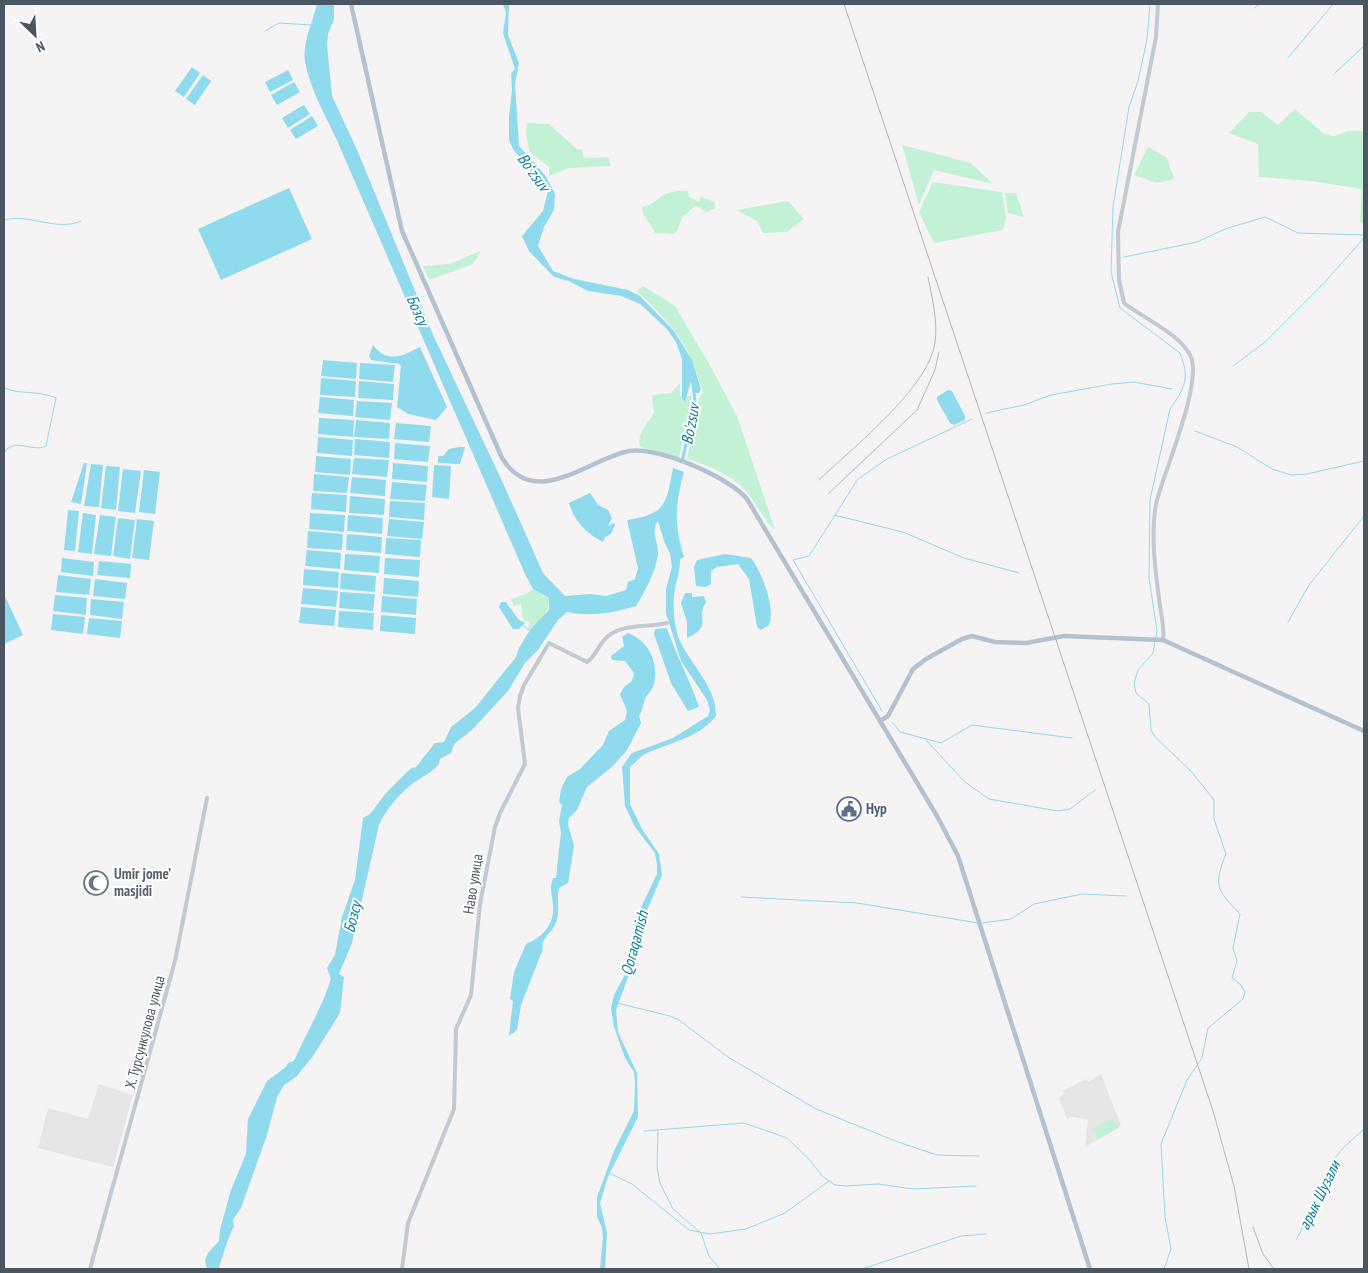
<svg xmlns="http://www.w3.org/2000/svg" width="1368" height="1273" viewBox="0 0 1368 1273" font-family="'PT Sans Narrow',sans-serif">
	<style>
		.education { fill: #e6e4e5 }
		.green { fill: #c3f1d5 }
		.water { fill: #90daee }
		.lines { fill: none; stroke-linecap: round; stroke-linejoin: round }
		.stream { stroke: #90daee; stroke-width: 1 }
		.canal { stroke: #90daee; stroke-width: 3 }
		.minor { stroke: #c1cad2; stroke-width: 4 }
		.major { stroke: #b3c2d1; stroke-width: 4.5 }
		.rail { stroke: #b5b8bd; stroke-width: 1 }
		.labels { text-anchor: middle; stroke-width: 4; stroke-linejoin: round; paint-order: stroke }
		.service-label { font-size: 15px; font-weight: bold; fill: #4e5e75; stroke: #fff; text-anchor: start }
		.worship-label { font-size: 15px; font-weight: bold; fill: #5b616d; stroke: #fff; text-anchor: start }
		.street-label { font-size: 15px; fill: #4a5661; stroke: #fff }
		.water-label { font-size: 16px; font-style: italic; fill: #0c7c9b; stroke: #fff }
	</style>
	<rect width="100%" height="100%" fill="#f5f3f3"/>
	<path class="education" d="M1101,1074l20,52 -36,21 3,-28 -17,-2 -4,2 -8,-21 5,-4 -1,-3 23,-12 2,3z
		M99,1084l34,11 -20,72 -75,-19 10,-40 40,11z"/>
	<path class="green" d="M1295,109l29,25 10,2 15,-5h15v92l-4,-1 2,-33 -51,-8 -52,-4 -1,-33 -29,-11 20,-21h12l17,13z
		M527,123l22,1 29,26 3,-1 3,9 24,-1 3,9 -42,2 -20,8v-9l-20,-16 -3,-18z
		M902,145l69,18 22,21 -59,-14 -15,35z
		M1148,147l19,11 7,21 -17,4 -23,-8z
		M933,182l69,10 4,26 -3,12 -69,13 -15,-31z
		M677,191h11l1,6 10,5 2,-5 14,5v6l-9,4 -10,-6c-7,3 -8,8 -14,11l-4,13 -4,4 -19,-1c-4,-10 -12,-15 -13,-26 17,-3 14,-13 35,-16z
		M1005,193h11l8,24 -16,-4z
		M788,201l16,18 -17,13 -24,1 -6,-12 -21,-11z
		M481,251l-8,13 -44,16 -6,-14 26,-2z
		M643,286l32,20 37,63 25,47 38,114c-11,-10 -16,-22 -25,-34 -14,-19 -41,-31 -63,-37l12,-60 4,-7c-15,-51 -29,-65 -66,-101z
		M680,383v13h12l-13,62 -39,-11c-4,-12 8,-24 14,-34l-2,-18 19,-2z
		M533,589l16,9c2,15 -9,22 -19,32l-2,-2 2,-6 -7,-2 -2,-16 -7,2 -3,-7 15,-5z
		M1113,1118l5,10 -21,12 -5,-11z"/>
	<path class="water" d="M317,4h17v15l-6,15 -1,11 5,51 26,56 76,185 69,146 40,90 22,23 26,-2 15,2 20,-6 2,-8 7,-3 3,-11 -11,-48c39,-6 39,-15 46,-52l11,4c-9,33 -10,52 0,85l-4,2c0,12 -3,19 -5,30 -3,13 -1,35 3,47 10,27 39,50 38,80 -17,22 -47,27 -71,38 -5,3 -10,9 -15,13v37l12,25 17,25 3,21 -25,59v19l-21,57 2,22 19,41 1,44 -30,60 -8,26 7,30 -2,36h-5l3,-31 -1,-10 -5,-11v-20l17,-46 20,-40 1,-28 -1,-11 -9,-14 -11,-31 -3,-19 3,-13 14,-26 7,-49 22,-46v-10l-2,-11 -20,-26 -10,-21 -3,-39 10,-14 41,-15 35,-22 2,-6 -3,-10 -26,-39 -15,-48v-24l6,-22 -2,-13 -6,-13 -6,-20c-8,9 1,23 0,34 -3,18 -13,36 -22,51 -23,7 -45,11 -69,6l-9,8 -20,30 -13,13 -17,28 -36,39 -18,14 -3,9 -11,6 -1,5c-10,11 -17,12 -28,21 -13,10 -25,25 -32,40l-27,118 -13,31 5,3 -4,36 -27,43 -17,21 -12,8 -7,12 -10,38 -26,73 -8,12 1,7c-3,2 -14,36 -15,42h-12l-2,-9 3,-7 11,-12 1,-11 11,-40 15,-36 2,-35 19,-38 19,-14 2,-4 6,-2c12,-28 28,-53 37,-82l-4,-11 8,-13 7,-38 13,-37 8,-62 7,-4 16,-21 24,-24 6,-2 19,-24 9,-1 7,-15 24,-19 41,-51 3,-9 11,-18 19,-20v-12l-16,-9 -8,-15 -189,-436c-12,-25 -26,-49 -31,-77 -3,-17 8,-40 12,-57z
		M503,4h6l-1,31 11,28 -4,21 4,62 26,29 10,19 -1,16 -10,17 -6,19 15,25 21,8 54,11 12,6 34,35 18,29 9,29 -2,4h-4l-1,-12h-3l-6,21 -3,-3v-40l-6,-17 -9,-13 -27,-25 -19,-8 -33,-5 -19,-10 -15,-4 -25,-26 -7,-15 21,-25 5,-20 -35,-42 -4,-9v-23l3,-27 -1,-17 4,-4 -12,-36 3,-20z
		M192,67l8,6 -16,24 -9,-6z
		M288,70l5,10 -23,12 -5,-10z
		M203,75l8,6 -16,24 -9,-6z
		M294,82l6,10 -23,13 -6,-10z
		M304,105l6,9 -22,14 -6,-10z
		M312,116l6,10 -22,13 -6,-9z
		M289,188l23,51 -91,41 -23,-51z
		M373,345c15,19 29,11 47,2l27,60 -11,13 -28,-6 -11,-7 4,-41 -2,-2 -28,-4 -2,-4z
		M323,360l34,3 -1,16 -35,-3z
		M360,363l35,2 -2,17 -34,-3z
		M321,378l35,3 -1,16 -35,-2z
		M359,381l35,3 -1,16 -35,-2z
		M948,390l4,1 13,25v4l-11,5 -4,-2 -13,-23v-3z
		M320,397l34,3 -1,16 -35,-3z
		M357,401l35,2 -2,17 -35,-3z
		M319,418l35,2 -1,17 -35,-3z
		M356,420l34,3 -1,16 -35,-2z
		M396,423l35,3 -2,16 -35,-3z
		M318,437l35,3 -1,16 -35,-3z
		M355,439l35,3 -1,16 -35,-3z
		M395,443l35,3 -2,16 -34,-3z
		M459,447h6l-5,17 -22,-1v-7h5l6,-7z
		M316,456l35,3 -1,16 -35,-3z
		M354,458l35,2 -2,17 -35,-3z
		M84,463h3l-6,41 -10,-2z
		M393,463l35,3 -1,16 -35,-3z
		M91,464l12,1 -4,42 -15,-1z
		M434,465l17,1 -2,33 -17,-2z
		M106,466l14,1 -4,43 -15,-2z
		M123,469l18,2 -6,42 -17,-2z
		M144,470l16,2 -5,42 -16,-2z
		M314,474l35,3 -2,16 -34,-2z
		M352,477l34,3 -1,16 -35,-3z
		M392,482l35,3 -2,16 -35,-2z
		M312,493l35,2 -1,17 -35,-3z
		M590,493l8,12 10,5 4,8 -4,8 6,-3 1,2 -4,9 -6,3 -2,5c-17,-9 -29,-21 -34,-39z
		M350,496l35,3 -1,16 -35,-2z
		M390,501l35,2 -1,17 -35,-3z
		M68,510l11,1 -4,40 -11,-1z
		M83,513l13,2 -4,39 -14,-2z
		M310,513l35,2 -1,17 -35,-3z
		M100,515l16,2 -5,39 -17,-2z
		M348,515l35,3 -1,16 -35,-3z
		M118,518l17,2 -5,39 -17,-3z
		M137,519l17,2 -5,39 -17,-2z
		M389,519l35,3 -2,17 -35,-3z
		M308,531l35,3 -1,16 -35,-2z
		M347,534l35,3 -1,16 -35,-3z
		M386,538l35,2 -1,17 -35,-3z
		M307,550l34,3 -1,16 -35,-3z
		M345,554l35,2 -1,17 -35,-3z
		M725,554l26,4c11,14 25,51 18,67l-8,5 -4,-3 -8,-48 -11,-15 -21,3 -6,4v13l-5,3 -10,-1 -2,-19 3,-7z
		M62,558l32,4 -1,14 -32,-4z
		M385,558l35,2 -1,17 -35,-3z
		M99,561l32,3 -1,14 -33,-3z
		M304,569l35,3 -1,16 -35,-3z
		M341,573l35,3 -1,16 -35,-3z
		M58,575l33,4 -2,16 -33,-3z
		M384,578l35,3 -1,16 -35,-3z
		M95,579l32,4 -2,16 -32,-3z
		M303,588l35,3 -2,16 -35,-3z
		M340,592l35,2 -2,17 -34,-3z
		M685,593h7v4l12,-1 2,6c-11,18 8,23 -19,36v-16l-6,-19z
		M4,594l19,41 -19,9z
		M55,595l32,3 -1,17 -33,-4z
		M382,596l35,3 -1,16 -35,-3z
		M91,599l33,3 -2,17 -32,-4z
		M501,602h5l12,17 7,4 -6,6h-6l-14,-22z
		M301,607l35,3 -2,16 -35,-3z
		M339,611l35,2 -1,17 -35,-3z
		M53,614l32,3 -2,17 -32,-4z
		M381,615l35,3 -1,16 -35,-3z
		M89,618l33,3 -2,17 -33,-4z
		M667,628c9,27 23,52 32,79l-11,4 -17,-28 -17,-49 1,-5z
		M628,633c21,8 31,30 26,51 -2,7 -8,11 -10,18 -1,5 -2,9 -5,14l2,7 -14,27 -15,17 -25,20 -10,23 -8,8 -1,6 6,22 -6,37 -9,5c-3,13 2,24 -4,37 -4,8 -15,15 -12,24l-22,56 -4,25 -8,6 4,-35 -3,-2 4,-27 12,-28c16,-6 29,-20 27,-39 -1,-11 -4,-16 0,-27h3l5,-46 -2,-11 3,-16 -3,-3 2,-13 6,-12 13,-8 23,-24 6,-14 16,-11 2,-9 -7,-17 4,-7 8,-6 2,-8 -9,-12 -13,-1 -1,-4 13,-10 -2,-9z"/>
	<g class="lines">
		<path class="stream" d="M1150,4l-3,35 -9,42 -9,26 -16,100 -2,65 9,36 60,45c10,25 5,35 -10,56l-20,91 -1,78 8,53 -4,22 -15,17 -4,13 2,10 13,11 2,26 4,7 36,34 23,29v19l12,35c-13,32 -9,36 14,60l-7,34 4,13 -5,17 9,7 4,7 -2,7 -35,29 -6,30 -15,22 -26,64 4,73 6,32 -7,20
			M1254,8l6,-4
			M265,31l14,-8 33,2
			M1288,58l45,-54
			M1334,74l30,-28
			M4,220c25,-7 52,12 77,1
			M1124,257l73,-15 28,-13 40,-12 33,16 66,2
			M1233,366l32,-24 59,-59 40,-45
			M4,388c16,7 34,2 52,10l-10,48c-14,7 -32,-10 -42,7
			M986,413l38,-8 27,-10 61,-11 22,-2 38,7
			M1195,431l42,16 35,22 19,6 16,-1 57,-13
			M834,515l69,17 61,26 55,15
			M1288,622l21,-37 55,-69
			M523,625l7,6
			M882,711l-89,-151 16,-4 49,-77 29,-20 85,-40
			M892,722l8,10 41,11 31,-18 100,13
			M925,739l40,43 24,17 69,12 12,-2 25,-19
			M741,897l116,6 121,20
			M982,923l29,-4 23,-15 48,-10 44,2
			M617,1003l53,13 9,4 49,37 88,52 82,33 39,13 42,1
			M644,1131l100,-8 43,15 23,22 12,16 13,9 11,1 32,-2 35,5 63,-3
			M658,1131l-1,37 3,15 13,26 28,24 8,23 11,13
			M609,1173l23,11 57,46 21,4 36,-5 39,-16 44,-32
			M1296,1240l36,-67v-11l11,-14 21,-19
			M862,1269l99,-33 25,-2"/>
		<path class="canal" d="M692,377l3,24
			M683,458l10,-46"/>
		<path class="minor" d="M1158,4l-2,33 -38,195 1,48 5,23c19,15 58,32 67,54 11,27 -26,113 -34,143 -7,30 -2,68 2,98 1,13 6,29 4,42
			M90,1269l85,-308 32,-163
			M402,1269l6,-46 46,-114 2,-80 15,-34 9,-91 15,-77 5,-14 25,-49 -7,-56 2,-12 4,-11 25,-42 38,19c9,-6 12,-18 20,-25 15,-14 41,-9 60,-14"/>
		<path class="major" d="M351,4l51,227 100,227c33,53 86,1 127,-7 28,-5 100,26 118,48l190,317 21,40 132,413
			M880,721l8,-5 25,-47 13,-10 36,-20 10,-3 23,6 31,1 38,-7 99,4 201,91"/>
		<path class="rail" d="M844,4l369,1107 21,75 15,83
			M819,480c34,-33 110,-92 116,-138 3,-22 -3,-44 -7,-65
			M828,494l89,-84 18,-40 4,-18
			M1253,1227l10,27 11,15"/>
	</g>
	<defs>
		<g id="civic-ring" transform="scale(1.25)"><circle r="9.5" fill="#fff" stroke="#5c6f8a" stroke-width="1.5"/><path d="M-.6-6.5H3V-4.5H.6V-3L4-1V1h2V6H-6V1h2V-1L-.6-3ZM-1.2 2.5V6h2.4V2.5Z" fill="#5c6f8a"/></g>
		<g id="mosque-ring" transform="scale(1.25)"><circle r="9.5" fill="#fff" stroke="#6b7280" stroke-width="1.5"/><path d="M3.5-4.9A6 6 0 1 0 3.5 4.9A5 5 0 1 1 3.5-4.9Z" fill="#6b7280"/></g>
	</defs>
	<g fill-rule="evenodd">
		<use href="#civic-ring" x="849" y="809"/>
		<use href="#mosque-ring" x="96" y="883"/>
	</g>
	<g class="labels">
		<g class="service-label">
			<text x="866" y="814">Нур</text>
		</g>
		<g class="worship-label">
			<text x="114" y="879">Umir jome’<tspan x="114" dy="17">masjidi</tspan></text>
		</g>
		<g class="street-label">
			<text transform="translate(473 884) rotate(-81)" y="5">Наво улица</text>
			<text transform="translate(145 1032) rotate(-75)" y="5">Х. Турсункулова улица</text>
		</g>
		<g class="water-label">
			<text transform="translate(534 172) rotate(54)" y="6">Boʻzsuv</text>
			<text transform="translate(418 310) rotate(66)" y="6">Бозсу</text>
			<text transform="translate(690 424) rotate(-79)" y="6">Bo'zsuv</text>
			<text transform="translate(352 917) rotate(-76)" y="6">Бозсу</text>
			<text transform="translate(634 943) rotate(-75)" y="6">Qoraqamish</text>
			<text transform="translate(1319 1195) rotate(-64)" y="6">арык Шузали</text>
		</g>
	</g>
	<rect width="1368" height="1273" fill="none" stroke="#4a5661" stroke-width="10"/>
	<g transform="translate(35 35) rotate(155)" stroke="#ffffff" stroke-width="4" paint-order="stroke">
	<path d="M0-4L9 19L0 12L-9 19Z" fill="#4a5661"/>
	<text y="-8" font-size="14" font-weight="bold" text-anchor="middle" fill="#4a5661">N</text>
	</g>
</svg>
